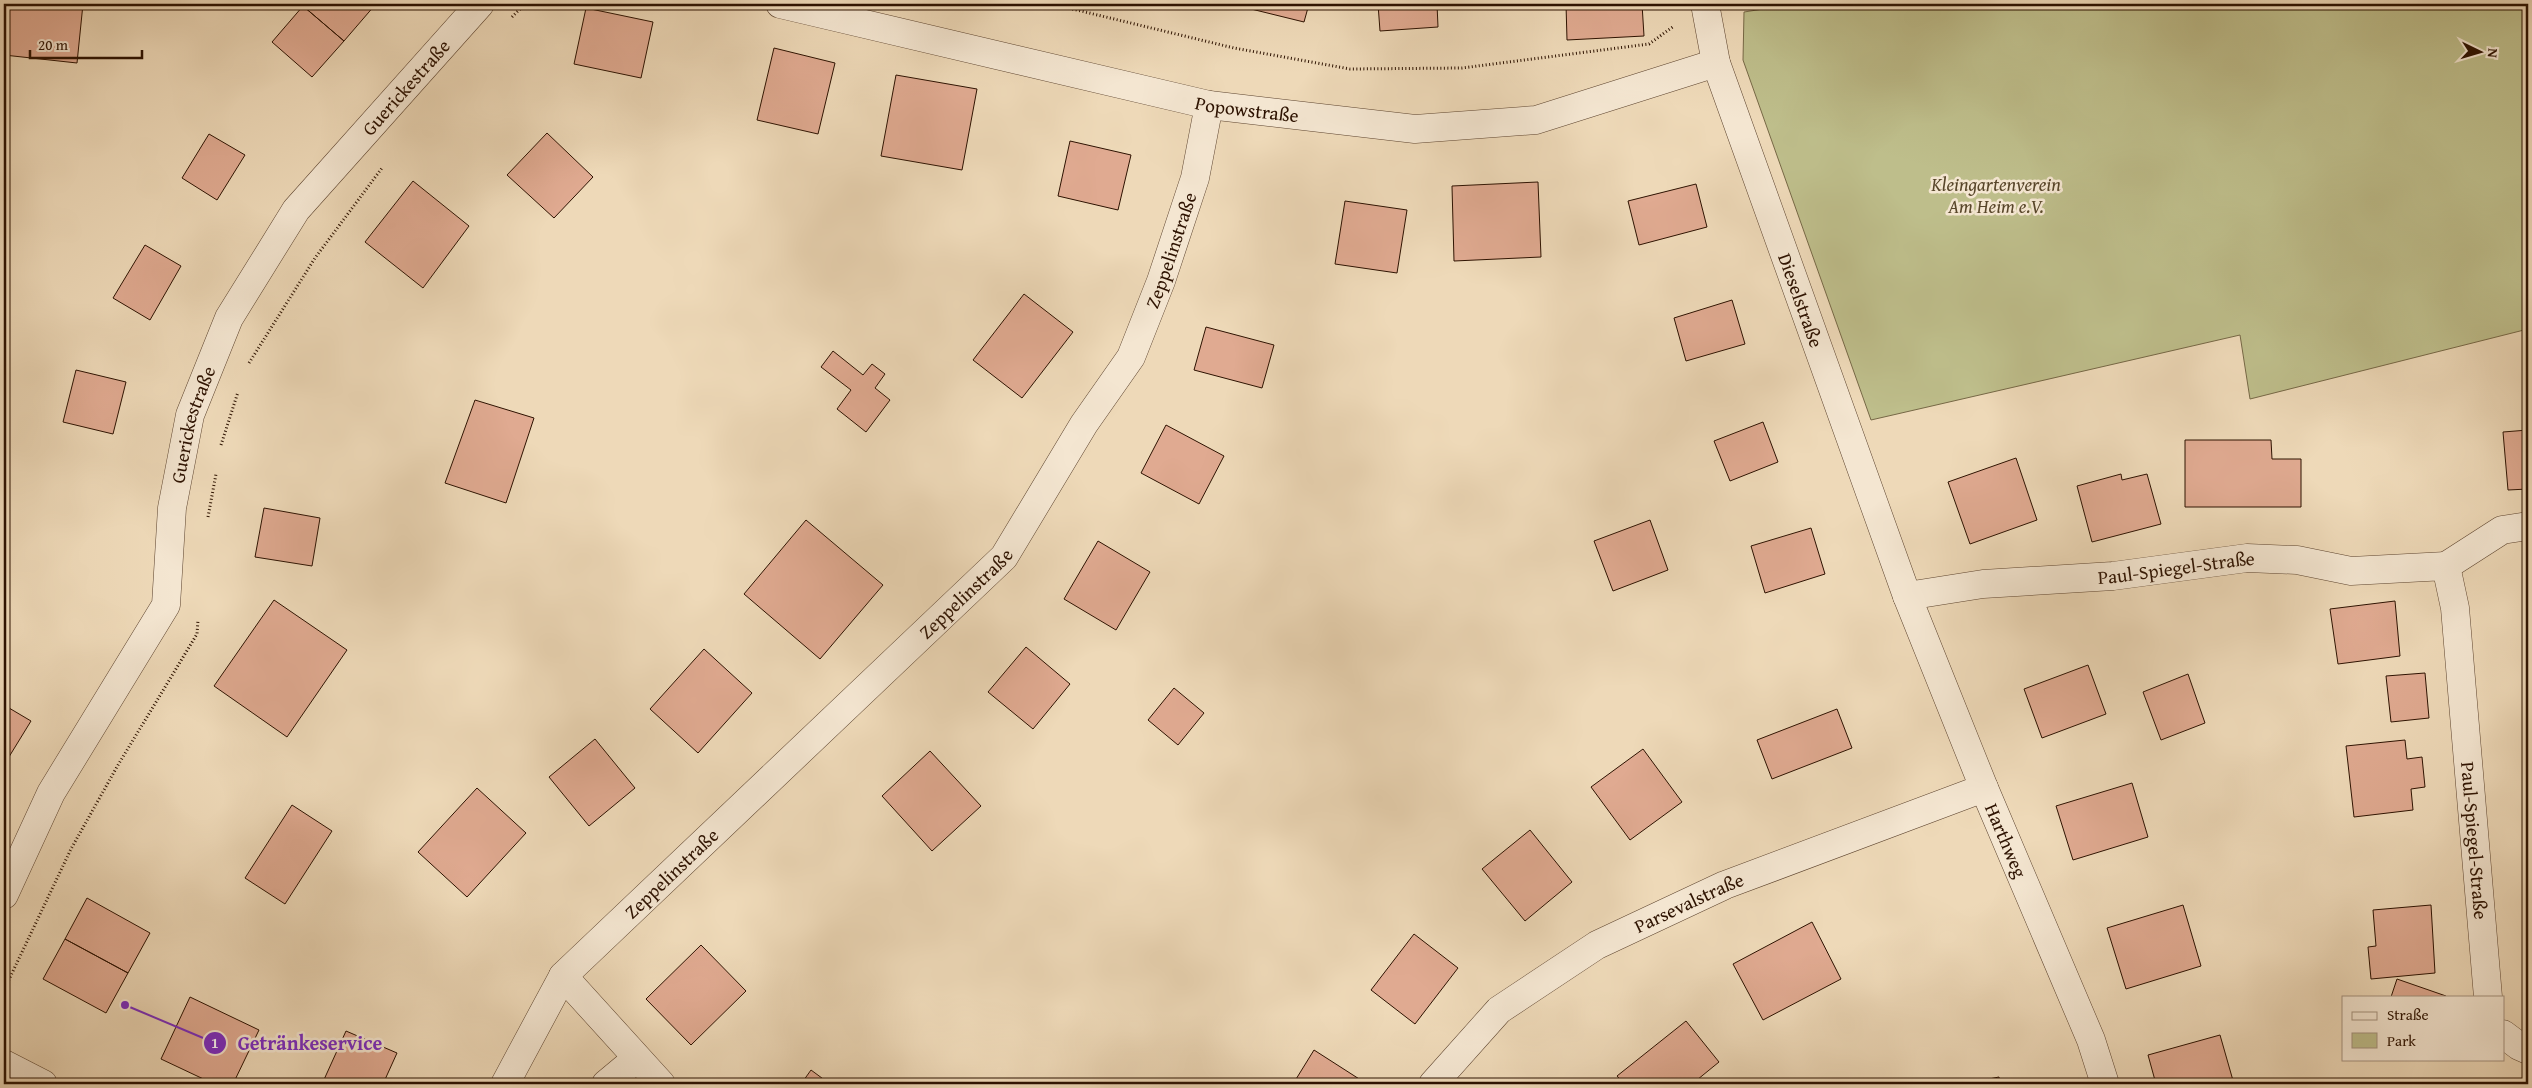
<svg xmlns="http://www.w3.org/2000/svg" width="2532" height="1088" viewBox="0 0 2532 1088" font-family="'Gentium Book Plus',serif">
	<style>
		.green { fill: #bebe8b; stroke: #766846 }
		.building { fill: #e0aa91; stroke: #2d1201 }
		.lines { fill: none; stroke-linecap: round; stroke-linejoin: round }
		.street-casing { stroke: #5d442f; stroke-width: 29 }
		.path { stroke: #2d1201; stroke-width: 3; stroke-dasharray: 1 2.5; stroke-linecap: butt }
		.street { stroke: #f4e6d1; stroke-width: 28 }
		.labels { text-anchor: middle; stroke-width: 5; stroke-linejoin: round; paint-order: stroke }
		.street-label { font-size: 19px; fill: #2d1201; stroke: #f4e6d1 }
		.park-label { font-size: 19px; font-style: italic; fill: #58462a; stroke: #f4e6d1 }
		.leader { fill: none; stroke: #7b2cbf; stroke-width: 2 }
		.callout-dot { fill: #7b2cbf; stroke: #f4e6d1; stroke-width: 2 }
		.mark-label { font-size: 15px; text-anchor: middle; font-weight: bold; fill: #fff }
		.callout-label { font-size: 20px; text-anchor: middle; font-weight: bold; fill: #7b2cbf; stroke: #f4e6d1; stroke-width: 5; stroke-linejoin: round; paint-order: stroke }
	</style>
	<rect width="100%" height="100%" fill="#eed9b8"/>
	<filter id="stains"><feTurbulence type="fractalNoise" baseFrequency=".004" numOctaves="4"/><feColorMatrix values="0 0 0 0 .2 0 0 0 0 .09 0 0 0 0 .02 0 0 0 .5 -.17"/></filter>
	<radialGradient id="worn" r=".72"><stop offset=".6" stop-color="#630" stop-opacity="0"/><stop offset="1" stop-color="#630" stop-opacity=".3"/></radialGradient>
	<path class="green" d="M1795,4h733v325l-278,70 -10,-64 -369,85 -128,-360 1,-48z"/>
	<path class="building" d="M4,4h79l-6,59 -73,-8z
		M305,4h69l1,1 -31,36 -41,-35z
		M1244,4h65l-5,18 -61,-15z
		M1378,4h59l1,23 -58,4z
		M1566,4h76l2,32 -77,4z
		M303,6l41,35 -32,36 -40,-35z
		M586,8l67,14 -12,56 -67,-14z
		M774,48l61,15 -17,71 -61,-14z
		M896,75l81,14 -15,81 -81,-14z
		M547,133l46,44 -39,41 -47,-43z
		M209,134l36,21 -28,45 -35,-22z
		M1070,141l61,14 -13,55 -60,-14z
		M413,181l56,45 -46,62 -58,-46z
		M1538,182l3,75 -87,4 -2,-75z
		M1696,184l11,43 -68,18 -11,-44z
		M1345,201l62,9 -10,63 -62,-9z
		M145,245l36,21 -31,54 -37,-22z
		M1024,294l49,38 -51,66 -49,-38z
		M1732,300l13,44 -59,17 -12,-43z
		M1206,327l68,18 -12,43 -68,-18z
		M833,351l30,24 9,-11 13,10 -10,14 15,12 -24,32 -29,-23 14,-19 -30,-23z
		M76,370l50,12 -13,52 -50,-12z
		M475,400l59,18 -28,85 -61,-20z
		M1763,422l15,40 -48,19 -16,-40z
		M1166,425l58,31 -25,48 -58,-31z
		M2528,430v59l-20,1 -5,-58z
		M2185,440h86l1,19h29v48h-116z
		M2016,458l21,62 -67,24 -22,-62z
		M2121,474l1,6 25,-6 14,50 -69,18 -15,-56z
		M264,508l56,10 -8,48 -57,-9z
		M806,520l77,65 -63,74 -76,-65z
		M1650,520l18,50 -55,21 -19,-50z
		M1811,528l14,46 -60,19 -14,-47z
		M1098,541l52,31 -34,58 -52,-31z
		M274,600l73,50 -60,87 -73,-51z
		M2395,601l5,55 -62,8 -8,-55z
		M1026,647l44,37 -37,45 -45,-37z
		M704,649l48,44 -54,60 -48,-44z
		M2088,665l18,49 -64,24 -18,-49z
		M2425,673l4,45 -38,4 -5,-46z
		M2188,674l17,49 -44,17 -18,-48z
		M1174,688l30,25 -26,32 -30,-25z
		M4,705l27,16 -27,44z
		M1837,709l15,39 -80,31 -15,-39z
		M595,739l40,49 -46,38 -40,-49z
		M2405,740l2,19 15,-2 3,30 -14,2 2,21 -59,7 -8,-71z
		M1643,749l39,53 -52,38 -39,-53z
		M930,751l51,55 -49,45 -50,-55z
		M2132,783l16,54 -75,23 -17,-54z
		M477,788l49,45 -59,64 -49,-45z
		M292,805l40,26 -47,73 -40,-26z
		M1530,830l42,52 -47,39 -43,-52z
		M87,898l63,35 -22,40 -63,-34z
		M2183,905l18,61 -75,23 -19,-61z
		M2431,905l4,68 -64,6 -3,-32 8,-1 -3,-36z
		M1812,922l29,57 -78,41 -30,-56z
		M1414,934l44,34 -43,56 -44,-34z
		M65,939l63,34 -22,40 -63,-34z
		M701,945l45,46 -55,54 -45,-46z
		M2397,979l49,17v1h-55z
		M190,997l69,33 -26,54h-19l-53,-25z
		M1686,1021l33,41 -27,22h-68l-7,-8z
		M346,1031l51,22 -14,31h-61z
		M2220,1035l14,49h-78l-8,-29z
		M1314,1050l53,34h-74z
		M811,1070l19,14h-29z
		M1999,1077l1,7h-36z"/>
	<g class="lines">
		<g class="street-casing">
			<g id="street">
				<path id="s1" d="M780,4l429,101 206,24 121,-9 180,-57"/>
				<path id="s2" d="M1705,4l11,59 191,533 77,192 107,252 14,44"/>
				<path d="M2446,566l56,-36 26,-4"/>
				<path id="s3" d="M1907,596l76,-12 130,-8 134,-18 50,2 54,11 95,-5 9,42 33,389"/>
				<path id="s4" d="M4,895l47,-102 115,-188 6,-97 18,-93 39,-97 67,-108 184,-206"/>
				<path d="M563,976l98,108"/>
				<path d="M2503,1034l16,12 9,4"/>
				<path d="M4,1064l39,20"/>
				<path id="s5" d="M505,1084l58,-108 441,-419 80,-133 47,-67 30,-76 34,-103 14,-73"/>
				<path d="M606,1084l30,-25"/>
				<path id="s6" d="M1433,1084l66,-74 98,-65 128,-60 259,-97"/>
			</g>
		</g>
		<path class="path" d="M1052,4l182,44 116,21 112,-1 187,-24 25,-18
			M512,17l13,-13
			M249,363l66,-105 67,-90
			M221,445l17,-53
			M208,517l8,-43
			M4,990l67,-141 47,-84 79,-131 1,-14"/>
		<use href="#street" class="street"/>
	</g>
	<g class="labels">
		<g class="street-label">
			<text dy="7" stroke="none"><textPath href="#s4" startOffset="921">Guerickestraße</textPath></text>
			<text dy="7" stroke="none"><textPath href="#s1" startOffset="479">Popowstraße</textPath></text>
			<text dy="7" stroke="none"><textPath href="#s5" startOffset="1082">Zeppelinstraße</textPath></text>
			<text dy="7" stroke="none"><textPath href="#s2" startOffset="312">Dieselstraße</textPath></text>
			<text dy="7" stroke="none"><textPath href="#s4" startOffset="516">Guerickestraße</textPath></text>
			<text dy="7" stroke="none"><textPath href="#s3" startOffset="271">Paul-Spiegel-Straße</textPath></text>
			<text dy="7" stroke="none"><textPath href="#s5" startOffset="678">Zeppelinstraße</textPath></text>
			<text dy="7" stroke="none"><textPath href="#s2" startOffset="890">Harthweg</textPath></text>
			<text dy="7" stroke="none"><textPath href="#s3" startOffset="819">Paul-Spiegel-Straße</textPath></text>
			<text dy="7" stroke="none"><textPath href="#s5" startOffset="272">Zeppelinstraße</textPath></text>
			<text dy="7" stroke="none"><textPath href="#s6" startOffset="318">Parsevalstraße</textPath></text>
		</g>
		<g class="park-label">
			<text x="1996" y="191">Kleingartenverein<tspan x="1996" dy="22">Am Heim e.V.</tspan></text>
		</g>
	</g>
	<path class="leader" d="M125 1005L215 1043"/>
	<g class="callout-dot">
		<circle cx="125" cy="1005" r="5"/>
		<circle cx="215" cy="1043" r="12"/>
	</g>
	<g class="mark-label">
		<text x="215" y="1048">1</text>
	</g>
	<g class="callout-label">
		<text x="310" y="1050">Getränkeservice</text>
	</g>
	<rect width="2532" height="1088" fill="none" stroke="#eed9b8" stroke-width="20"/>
	<rect x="5" y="5" width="2522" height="1078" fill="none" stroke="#2d1201" stroke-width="2.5"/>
	<rect x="10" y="10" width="2512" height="1068" fill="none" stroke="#2d1201"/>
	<rect x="2342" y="996" width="162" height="65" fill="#f4e6d1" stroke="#a4917e"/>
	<rect x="2352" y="1012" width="25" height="8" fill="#f4e6d1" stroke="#a4917e"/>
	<text x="2387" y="1020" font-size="15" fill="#2d1201">Straße</text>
	<rect x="2352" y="1033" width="25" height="15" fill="#bebe8b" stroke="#a4917e"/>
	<text x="2387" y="1046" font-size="15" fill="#2d1201">Park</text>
	<g transform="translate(2480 52) rotate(95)" stroke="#f4e6d1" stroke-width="4" paint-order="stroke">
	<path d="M0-4L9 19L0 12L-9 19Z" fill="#2d1201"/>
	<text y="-8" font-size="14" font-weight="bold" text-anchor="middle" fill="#2d1201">N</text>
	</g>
	<path d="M30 50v8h112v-8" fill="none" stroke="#2d1201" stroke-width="2.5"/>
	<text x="38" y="50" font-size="15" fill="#2d1201" stroke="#f4e6d1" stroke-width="4" paint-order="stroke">20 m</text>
	<rect width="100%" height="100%" filter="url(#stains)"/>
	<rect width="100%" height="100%" fill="url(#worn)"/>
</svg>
